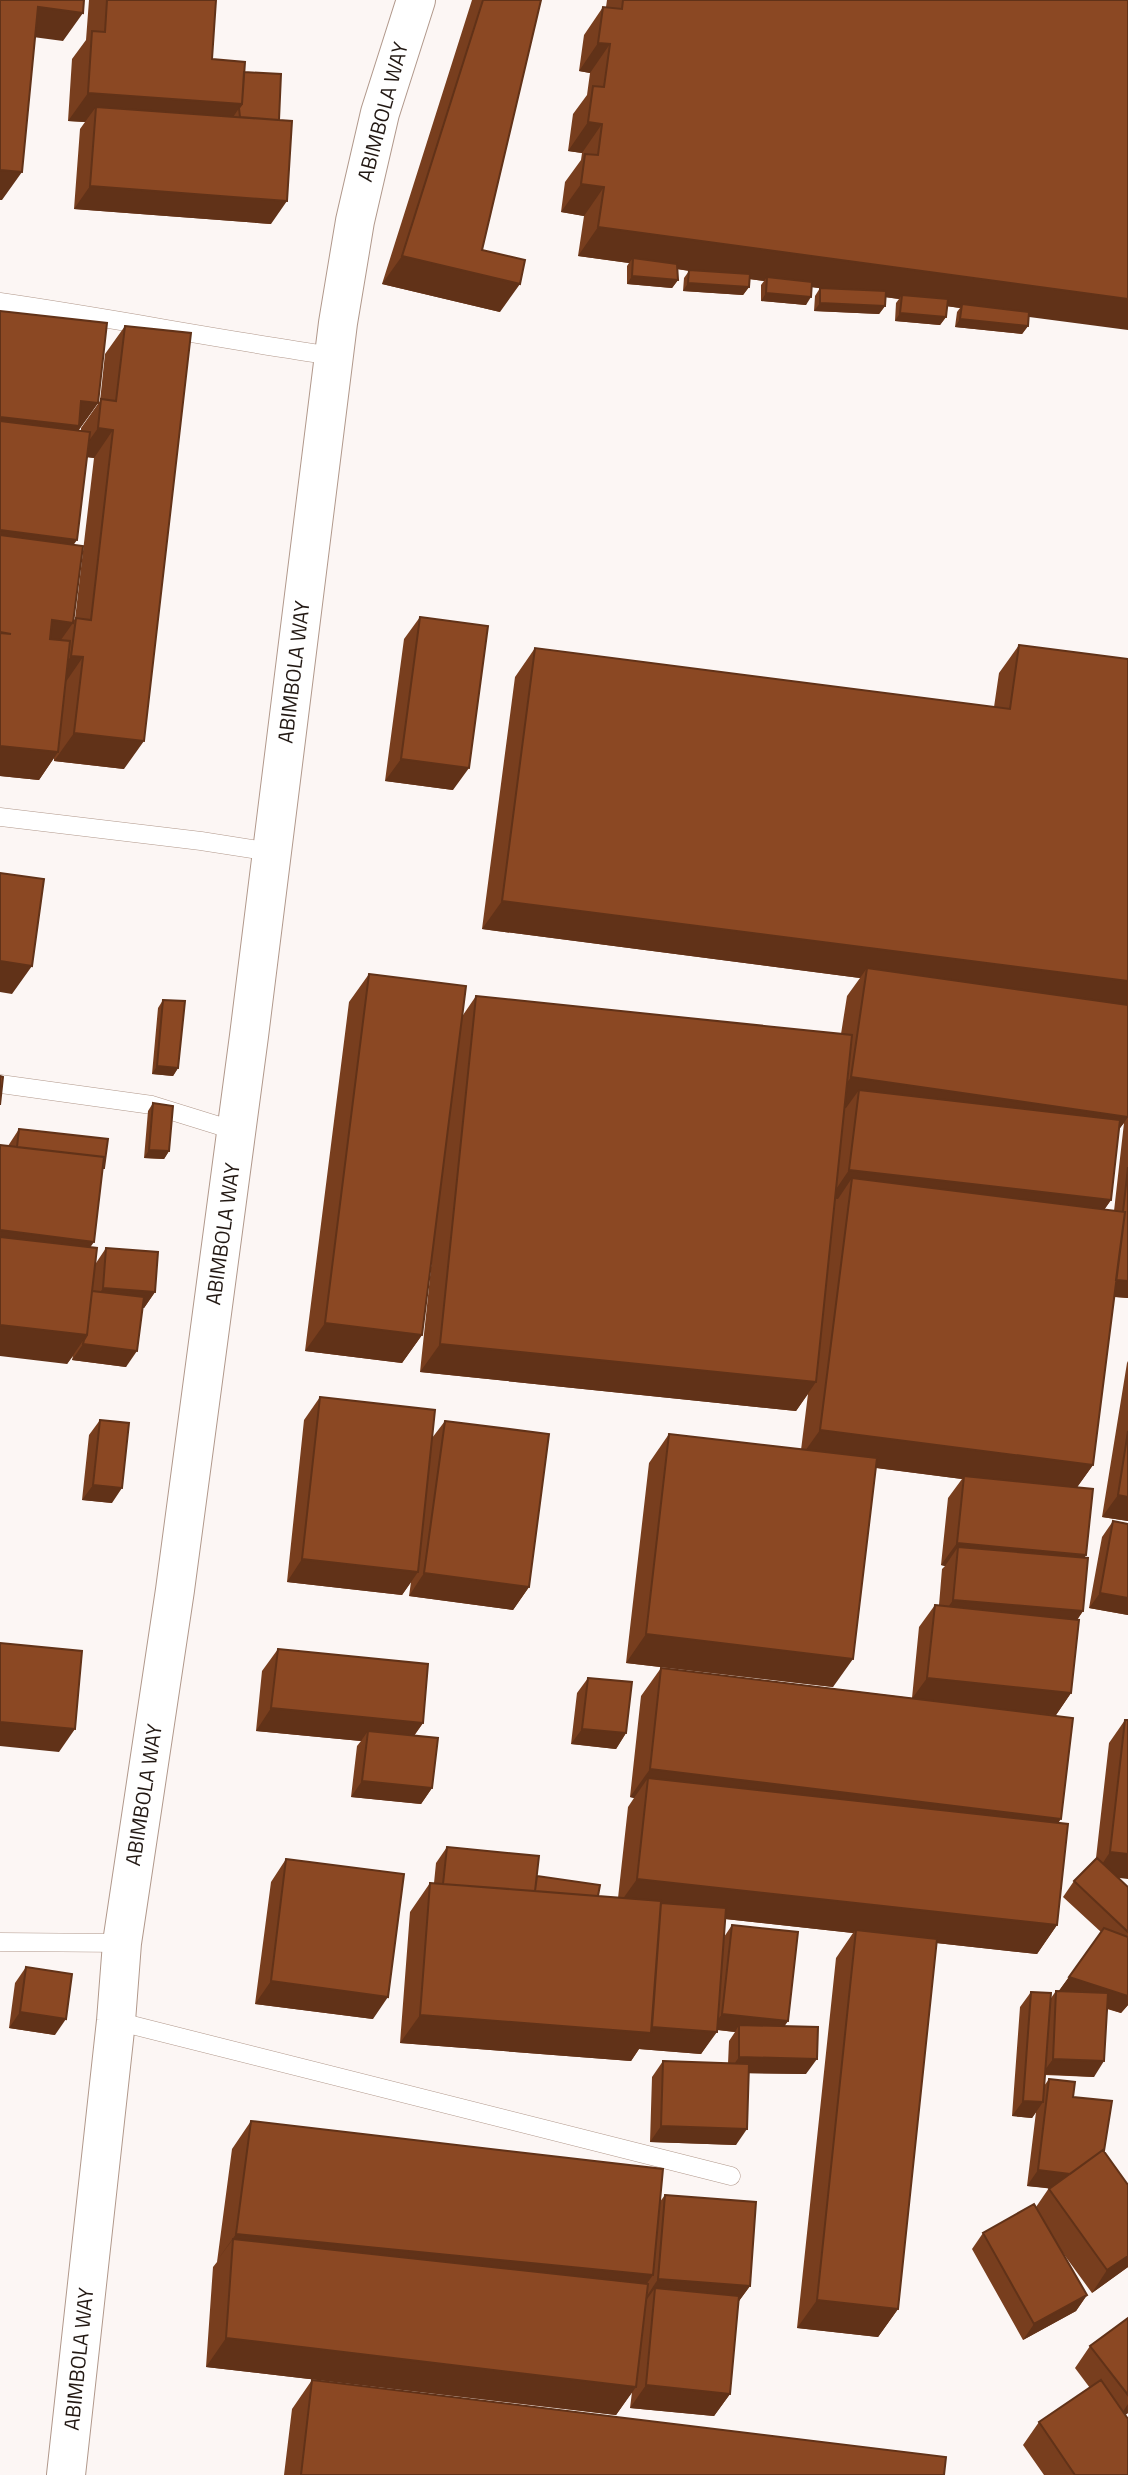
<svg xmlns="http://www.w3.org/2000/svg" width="1128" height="2475" viewBox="0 0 1128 2475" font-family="'Titillium Web',sans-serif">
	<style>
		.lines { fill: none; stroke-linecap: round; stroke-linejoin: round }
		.lane-casing { stroke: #b1988b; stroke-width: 19 }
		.secondary-casing { stroke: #b1988b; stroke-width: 40 }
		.lane { stroke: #fff; stroke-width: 18 }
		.secondary { stroke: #fff; stroke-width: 38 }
		.wall { fill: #783e1e; fill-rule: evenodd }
		.shaded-wall { fill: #613218 }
		.building { fill: #8b4823; stroke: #613218; stroke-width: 2 }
		.labels { text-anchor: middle; stroke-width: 7; stroke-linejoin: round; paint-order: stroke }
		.street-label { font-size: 21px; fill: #221813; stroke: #fff }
	</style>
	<rect width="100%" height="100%" fill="#fcf6f4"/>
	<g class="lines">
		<g class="lane-casing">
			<path id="lane" d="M0,302c112,16 222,38 334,54
				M0,817l201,24 71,11
				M0,1084l152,21 84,26
				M0,1942l122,1
				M116,2021l615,155"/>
		</g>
		<g class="secondary-casing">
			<path id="secondary" d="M66,2475l50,-454 6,-78 53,-353 74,-554 89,-713 17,-102 25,-108 36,-113"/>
		</g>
		<use href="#lane" class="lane"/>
		<use href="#secondary" class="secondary"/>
	</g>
	<path class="wall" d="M89,0h127l-4,59 32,13 27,152 -197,-15 6,-80 5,-7 -17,-1 4,-62 14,-19z
		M472,0h69l-59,250 18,62 -118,-28z
		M607,0h521l-99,317 -1,9 -6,8 -67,-7 2,-15 3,-4 -13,-2 -1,11 -6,8 -45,-4 1,-18 3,-4 -14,-2v9l-6,8 -65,-3 1,-15 5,-8 -9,-1 -5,18 -45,-4v-16l3,-4 -15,-2v8l-6,8 -60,-4 1,-13 5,-7 -12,-2 1,11 -6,8 -45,-4v-18l2,-3 -51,-7 6,-40 -23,-4 4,-30 16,-22 1,-7 -14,-2 5,-37 14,-19 3,-22 -11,-2 5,-36 19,-28h3z
		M0,311l98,92 -20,28h3v-3l19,-27 5,-47 20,-28 -1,443 -70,-8v-3l-15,22 -39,-4zM87,457l7,1 -19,161 -2,2v-76z
		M420,617l33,173 -68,-9 19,-142z
		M1019,645l109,14v639l-14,-1 -21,168 -16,22 9,68 -1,2 -2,54 -6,9 -6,73 -15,22 1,108v102l-20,29 -101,-11 -38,366 -20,28 -81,-9 39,-370 17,-25 -128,-14 -1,18 8,-12 56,96 -4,5 22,48 -57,-1 -13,72 -86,-3 2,-65 11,-16 65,3 1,-23 6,-9 -18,-2 -16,24 -62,-5 -8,12 -231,-18 10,-131 20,-29h4l2,-20 11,-16 89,31 1,-2 61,20 20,2 10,-91 6,-9 -4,-1 11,-101 20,-28 251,30 7,-71 16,-22h4l3,-36 3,-3 -4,-1 7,-67 14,-19 -86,-11 -43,219 -207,-24 23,-200 20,-29 132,16 7,-56 -12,17 -376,-39 12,-114 -10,77 -20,28 -97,-12 44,-349 20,-28 94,41 13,-19 365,38 6,-38 13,-18 -378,-49 33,-252 20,-29 459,59 5,-34zM1124,1123l-10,88 -10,-1 7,-10 8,-71z
		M163,1000l15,68 -5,8 -21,-2 6,-66z
		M153,1103l16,48 -5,8 -20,-1 4,-47z
		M19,1129l83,42 -12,76 6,16 10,-15 49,44 -11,16 -1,-1 -17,60 -54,-7 1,-4 -6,8 -59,-218z
		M1128,1361v160l-26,-4 25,-154z
		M320,1397l112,41 13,-17 84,166 -16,23 -104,-14 2,-14 -9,13 -115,-13 17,-162z
		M100,1420l12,83 -30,-3 7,-65z
		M1113,1521l15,3v91l-39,-7 13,-71z
		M278,1649l145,74 -9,13 18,52 -11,16 -70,-7 6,-51 4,-5 -105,-10 6,-60z
		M588,1678l38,55 -10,16 -45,-5 6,-51z
		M1125,1720l-7,157 10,10v118l-7,8 -14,-4 -13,68 -49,-2 -1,11 5,-7 24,18 31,54 24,116 -36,26 -32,-44 27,46 -11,16 -53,29 -51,-91 11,-16 53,-26 13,-19 -22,-2 9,-74 -4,6 -20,-2 8,-109 11,-15 20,6 5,-7h3l42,-59 -38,-35 11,-16 22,-23 13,-115z
		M286,1859l87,160 -118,-15 16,-122z
		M26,1967l29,68 -46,-7 6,-45z
		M251,2121l408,82 6,-8 85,91 -12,16 -8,92 -16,22 -84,-8 2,-16 -16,23 -410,-48 7,-100 4,-5 15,-113z
		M1128,2318v95l-3,2 3,60h-84l-21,-30 16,-23 51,-34 -15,-20 15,-22z
		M312,2380l632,95h-660l8,-66z"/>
	<path class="shaded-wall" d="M38,7l45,6 -20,28 -45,-6z
		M598,43l12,1 -20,29 -11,-2z
		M88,93l154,11 -20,29 -126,-26 -11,15 -17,-1z
		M588,122l14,2 -20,29 -14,-2z
		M0,170l22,2 -20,28h-2z
		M581,184l23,3 -20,29 -23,-4z
		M90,186l197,15 -16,23 -197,-15z
		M598,227l530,72v31l-166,-22v-4l-2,4 -58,-8v-5l-3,4 -132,-18v-4l-3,4 -131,-18v-5l-4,5 -51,-7z
		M402,256l118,28 -20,28 -118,-28z
		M632,276l46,4 -6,8 -45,-4z
		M688,283l61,4 -6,8 -60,-4z
		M766,293l45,4 -5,8 -45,-4z
		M820,303l65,3 -6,8 -65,-3z
		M900,313l46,4 -6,8 -45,-4z
		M960,319l68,7 -6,8 -67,-7z
		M81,401l17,2 -20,28 -78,17v-31z
		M98,428l15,2 -19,28 -16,-2z
		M0,530l77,10 -20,28 -57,-7z
		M52,620l21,3 -20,28 -21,-3z
		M71,656l12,1 -20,29 -11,-2z
		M74,733l70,8 -20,28 -70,-8z
		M0,746l58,6 -19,28 -39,-4z
		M401,759l68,9 -16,22 -68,-9z
		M502,901l626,80v31l-261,-44 -7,10 -378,-49z
		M0,961l32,5 -20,28 -12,-2z
		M157,1066l21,2 -5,8 -21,-2z
		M851,1077l277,40 -20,28 -249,-55 -13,18 -15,-2z
		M149,1150l20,1 -5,8 -20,-1z
		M849,1170l262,30 -20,28 -239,-50 -14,21 -8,-1z
		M0,1230l94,12 -20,28 -74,-9z
		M1116,1280l12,1v17l-23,-2z
		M103,1288l52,4 -11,16 -52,-4z
		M325,1323l97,12 -20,28 -97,-12z
		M0,1325l87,10 -20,29 -67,-8z
		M83,1344l54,7 -11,16 -54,-7z
		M440,1344l376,38 -20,29 -376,-39z
		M820,1430l273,35 -20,28 -109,-17 -2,3 -162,-21z
		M93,1485l29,3 -10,15 -30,-3z
		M1118,1495l10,2v24l-26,-4z
		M957,1543l129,12 -16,22 -112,-30 -13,19 -4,-1z
		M302,1559l116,13 -16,23 -115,-13z
		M424,1573l105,14 -16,23 -104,-14z
		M1100,1593l28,5v17l-39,-7z
		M953,1600l130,11 -15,22 -130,-11z
		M646,1634l207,25 -20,28 -207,-24z
		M927,1678l144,15 -15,22 -145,-15z
		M271,1708l152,15 -16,22 -39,-14 -7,10 -105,-10z
		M0,1722l75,7 -16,23 -59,-6z
		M582,1729l44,4 -10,16 -45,-5z
		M650,1769l411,50 -20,28 -393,-69 -14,20 -4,-1z
		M362,1781l70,7 -11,16 -70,-7z
		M1110,1852l18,2v25l-33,-4z
		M637,1879l420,46 -20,29 -182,-20 1,-4 -3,3 -236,-26z
		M1069,1977l59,19v9l-7,8 -63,-21z
		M271,1981l117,16 -15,22 -118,-15z
		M20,2012l46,7 -11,16 -46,-7z
		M722,2014l66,7 -11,16 -38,-12 -4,7 -24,-3z
		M420,2015l232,12 65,5 -16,22 -62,-5 -8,12 -231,-18z
		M739,2057l78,2 -11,15 -78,-1z
		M1053,2059l51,2 -10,16 -52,-3z
		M1023,2101l20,1 -11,16 -20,-2z
		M661,2126l86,3 -11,16 -86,-3z
		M1038,2170l36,4 -11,16 -36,-4z
		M236,2234l417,41 -20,28 -400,-64 -17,23z
		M1128,2256v11l-36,26 15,-23z
		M658,2279l92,7 -16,22 -79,-20 -10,14h-2z
		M1087,2295l-11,16 -53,29 11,-16z
		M817,2300l81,9 -20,28 -81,-9z
		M226,2338l410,49 -20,28 -410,-48z
		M646,2385l84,9 -16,22 -84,-8z
		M1128,2404v9l-12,9z"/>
	<path class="building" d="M0,0h84l-1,13 -45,-6 -16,165 -22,-2z
		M107,0h109l-4,59 33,3 -3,42 -154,-11 4,-62 13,1z
		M483,0h58l-59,250 43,10 -5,24 -118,-28z
		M623,0h505v299l-530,-72 6,-40 -23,-3 4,-30 13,1 4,-31 -14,-2 5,-36 11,1 6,-43 -12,-1 5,-36 19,2z
		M244,72l37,2 -2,46 -39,-3 -1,-9 3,-4z
		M96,107l196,14 -5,80 -197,-15z
		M633,258l44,6 1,16 -46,-4z
		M689,270l61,4 -1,13 -61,-4z
		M767,277l45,5 -1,15 -45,-4z
		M820,288l66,3 -1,15 -65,-3z
		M902,295l46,4 -2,18 -46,-4z
		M962,304l67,8 -1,14 -68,-7z
		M0,311l107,12 -9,80 -17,-2 -2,25 -79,-9z
		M125,326l66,7 -47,408 -70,-8 9,-76 -12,-1 5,-38 15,2 22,-190 -15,-2 3,-29 15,2z
		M0,421l90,11 -13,108 -77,-10z
		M0,535l83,11 -10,77 -21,-3 -2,19 20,2 -12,111 -58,-6v-113l11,1 -11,-2z
		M420,617l68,9 -19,142 -68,-9z
		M1019,645l109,14v322l-626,-80 33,-253 475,61z
		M0,873l44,6 -12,87 -32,-5z
		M867,968l261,37v112l-277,-40z
		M369,974l97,12 -44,349 -97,-12z
		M476,996l376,39 -36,347 -376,-38z
		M163,1000l22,1 -7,67 -21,-2z
		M0,1076l3,1 -3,28z
		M859,1090l261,30 -9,80 -262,-30z
		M153,1103l20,3 -4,45 -20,-1z
		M19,1129l89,10 -4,29h-1l1,-11 -87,-10z
		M0,1145l104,12 -10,85 -94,-12z
		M1128,1167v114l-12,-1 9,-68h-2z
		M852,1178l273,34 -32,253 -273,-35z
		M0,1237l97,11 -10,87 -87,-10z
		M106,1248l52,4 -3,40 -52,-4z
		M92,1291l52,6 -7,54 -54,-7 1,-4 3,-5z
		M320,1397l115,13 -17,162 -116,-13z
		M100,1420l29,3 -7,65 -29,-3z
		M445,1421l104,13 -20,153 -105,-14z
		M1128,1431v66l-10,-2z
		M669,1434l208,24 -24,201 -207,-25z
		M964,1476l129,13 -7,66 -129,-12z
		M1113,1521l15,3v74l-28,-5z
		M958,1547l130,11 -5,53 -130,-11z
		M935,1605l144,15 -8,73 -144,-15z
		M0,1643l82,8 -7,78 -75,-7z
		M278,1649l150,15 -5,59 -152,-15z
		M661,1668l412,50 -12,101 -411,-50z
		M588,1678l44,4 -6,51 -44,-4z
		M1125,1720h3v134l-18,-2z
		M368,1731l70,7 -6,50 -70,-7z
		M648,1778l420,46 -11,101 -420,-46z
		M447,1847l92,9 -4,35 -92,-7z
		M1097,1858l31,29v45l-54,-51z
		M286,1859l118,15 -16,123 -117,-16z
		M537,1876l63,9 -2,11 -63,-5z
		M430,1883l231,18 -10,132 -231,-18z
		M661,1903l65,5 -9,124 -65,-5z
		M732,1925l66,7 -10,89 -66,-7z
		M1104,1928l24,9v59l-59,-19z
		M856,1930l81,9 -39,370 -81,-9z
		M26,1967l46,7 -6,45 -46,-7z
		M1056,1991l52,2 -4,68 -51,-2z
		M1031,1992l20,1 -8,109 -20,-1z
		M739,2025l79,2 -1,32 -78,-2z
		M663,2061l86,3 -2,65 -86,-3z
		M1049,2079l26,3 -2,15 39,4 -8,50 -1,-1 -33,24 -32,-4z
		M251,2121l412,48 -10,106 -417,-41z
		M1103,2150l25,35v71l-21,14 -58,-81z
		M665,2195l91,7 -6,84 -92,-7z
		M1034,2204l53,91 -53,29 -51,-91z
		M233,2239l415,45 -12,103 -410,-49z
		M655,2288l84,8 -9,98 -84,-9z
		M1128,2318v77l-38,-49z
		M312,2380l634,77 -2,18h-643z
		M1101,2380l27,39v56h-53l-36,-53z"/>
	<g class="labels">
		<g class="street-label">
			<text transform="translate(383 112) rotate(-75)" y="7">ABIMBOLA WAY</text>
			<text transform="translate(294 672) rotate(-83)" y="7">ABIMBOLA WAY</text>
			<text transform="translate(223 1234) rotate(-82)" y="7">ABIMBOLA WAY</text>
			<text transform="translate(144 1795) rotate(-81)" y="7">ABIMBOLA WAY</text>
			<text transform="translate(79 2359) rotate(-84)" y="7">ABIMBOLA WAY</text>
		</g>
	</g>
</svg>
